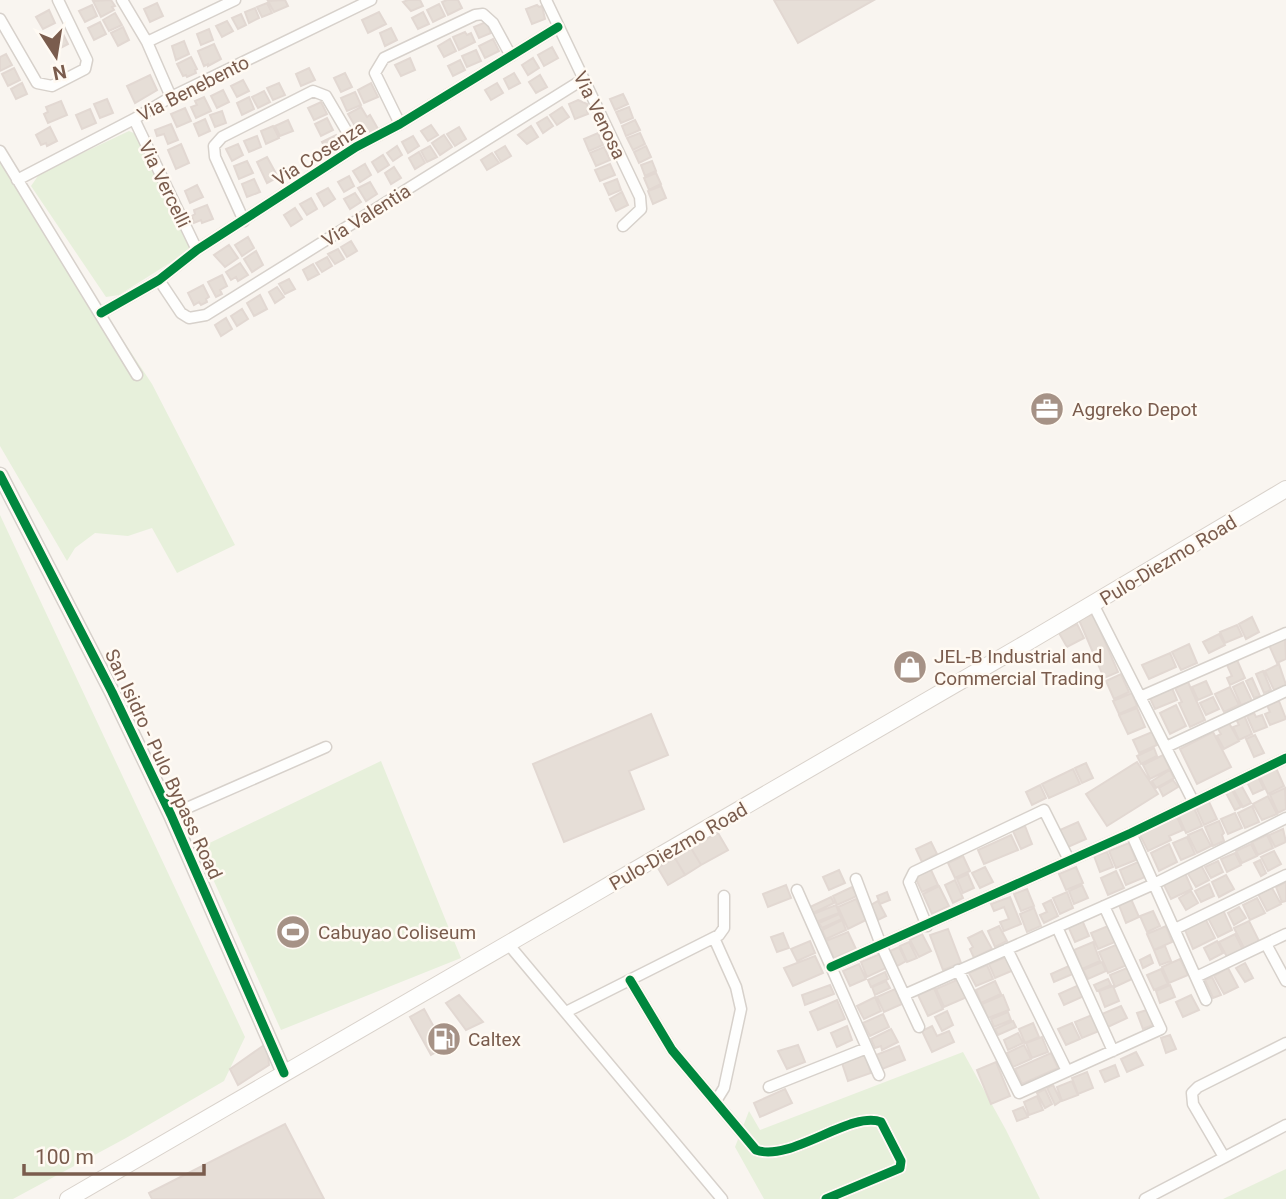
<svg xmlns="http://www.w3.org/2000/svg" width="1286" height="1199" viewBox="0 0 1286 1199" font-family="Roboto,sans-serif">
	<style>
		.green { fill: #e7f0db }
		.building { fill: #e6ded7; stroke: #e2d8d2; stroke-width: 2 }
		.lines { fill: none; stroke-linecap: round; stroke-linejoin: round }
		.minor-casing { stroke: #d7d1cb; stroke-width: 13 }
		.tertiary-casing { stroke: #d7d1cb; stroke-width: 17 }
		.secondary-casing { stroke: #d9d2cb; stroke-width: 18 }
		.minor { stroke: #fefefd; stroke-width: 10 }
		.tertiary { stroke: #fefefd; stroke-width: 14 }
		.secondary { stroke: #fefefd; stroke-width: 16 }
		.cycleway-casing { stroke: #fffaf3; stroke-width: 13 }
		.cycleway { stroke: #00873e; stroke-width: 9 }
		.labels { text-anchor: middle; stroke-width: 5; stroke-linejoin: round; paint-order: stroke }
		.street-label { font-size: 19px; fill: #7a5c4d; stroke: #fffaf3 }
		.poi-label { font-size: 19px; fill: #7a5c4d; stroke: #fffaf3; text-anchor: start }
	</style>
	<rect width="100%" height="100%" fill="#f9f5f0"/>
	<path class="green" d="M129,131l7,3 56,115 -73,46 -13,2 -75,-111 9,-13z
		M0,155l152,229 83,161 -58,28 -25,-45 -24,8 -33,-3 -20,15 -8,13 -67,-115z
		M0,515l245,522 -21,44 -98,57 -113,61h-13z
		M381,761l80,197 -180,72 -82,-182z
		M963,1052l43,78 34,69h-276l-29,-52 14,-36 11,19z
		M1286,1169v30h-63z"/>
	<path class="building" d="M111,0l4,6 -3,1 2,3 -13,7 -8,-16z
		M285,0l3,6 -14,6 -6,-11z
		M408,0h12l3,6 -12,5 -8,-9z
		M447,0h11l4,8 -14,7 -6,-13z
		M774,0h100l-76,43z
		M157,3l6,13 -13,6 -6,-13z
		M267,3l5,10 -10,4 -5,-10z
		M439,4l6,12 -12,6 -6,-12z
		M92,5l5,11 -12,6 -6,-11z
		M537,5l2,2 3,-1 3,13 -13,5 -6,-15z
		M255,8l4,10 -10,5 -4,-11z
		M49,10l6,13 -12,6 -7,-12z
		M379,12l7,12 -18,9 -6,-13z
		M423,12l6,12 -11,5 -6,-11z
		M115,13l7,12 -13,6 -6,-11z
		M241,14l5,11 -8,4 -6,-11z
		M227,21l6,10 -11,6 -6,-11z
		M100,22l6,12 -12,6 -6,-12z
		M486,22l5,11 -12,5 -5,-11z
		M123,27l6,13 -11,6 -7,-13z
		M391,28l6,12 -12,6 -5,-13z
		M209,29l4,11 -12,5 -4,-11z
		M62,32l6,12 -13,7 -6,-12z
		M465,32l2,3 4,-2 4,9 -16,8 -6,-13z
		M450,39l6,12 -12,6 -6,-11z
		M493,39l6,12 -14,7 -6,-12z
		M184,41l5,13 -13,6 -4,-14z
		M214,44l7,15 -13,7v-2l-4,2 -6,-15z
		M552,47l6,11 -14,8 -6,-11z
		M476,50l5,11 -14,6 -5,-11z
		M6,54l6,11 -12,6v-14z
		M191,57l6,12 -2,1 1,3 -9,4 -1,-2 -3,1 -6,-12z
		M410,58l5,12 -14,6 -6,-11z
		M533,58l6,10 -11,7 -6,-10z
		M460,60l5,10 -12,6 -5,-10z
		M14,68l6,12 -12,6 -6,-12z
		M309,68l6,12 -14,6 -5,-12z
		M345,73l7,14 -11,5 -7,-14z
		M514,73l6,10 -11,6 -5,-10z
		M150,75l7,15 -22,13 -8,-17z
		M540,75l7,12 -11,6 -7,-11z
		M243,80l6,11 -12,6 -6,-11z
		M22,83l5,11 -11,5 -5,-10z
		M279,83l6,12 -12,5 -6,-12z
		M371,83l7,14 -14,6 -6,-13z
		M497,83l6,10 -12,7 -6,-10z
		M223,90l6,12 -12,6 -6,-12z
		M264,91l6,11 -12,6 -6,-11z
		M355,92l6,13 -14,6 -6,-13z
		M623,94l5,10 -13,6 -5,-11z
		M204,97l7,14 -15,7 -5,-11 6,-2 -2,-4z
		M249,97l5,12 -12,6 -5,-12z
		M107,99l6,14 -13,5 -6,-14z
		M578,100l9,4 2,6 -2,1 1,3 -13,5 -6,-15z
		M61,101l6,14 -19,8 -4,-9 4,-2 -2,-5z
		M321,102l6,12 -13,6 -6,-12z
		M361,107l6,10 3,-2 8,14 -14,8 -6,-12 -3,1 -7,-12z
		M562,107l7,10 -12,8 -7,-10z
		M629,107l4,11 -12,5 -5,-11z
		M185,108l6,13 -14,6 -6,-13z
		M90,109l6,14 -14,6 -6,-14z
		M222,111l4,12 -11,4 -5,-12z
		M547,117l6,9 -10,7 -6,-10z
		M327,118l6,12 -12,6 -6,-12z
		M205,119l5,12 -11,5 -5,-12z
		M288,120l5,11 -13,5 -5,-10z
		M635,120l5,10 -14,6 -4,-10z
		M171,124l7,16 -10,4 -4,-10 -7,2 -2,-6z
		M431,125l7,10 -10,6 -7,-10z
		M273,126l6,12 -13,6 -5,-13z
		M531,126l7,11 -11,7 -9,-9z
		M50,127l7,14 -10,5 -1,-3 -5,2 -5,-10z
		M459,127l7,12 -11,7 -8,-12z
		M598,133l5,12 -14,6 -5,-12z
		M640,133l5,11 -12,6 -6,-12z
		M336,135l6,12 -14,7 -6,-12z
		M444,135l8,12 -12,8 -8,-12z
		M257,136l4,11 -12,5 -5,-11z
		M413,136l6,10 -11,7 -6,-11z
		M181,144l8,19 -13,6 -8,-19z
		M238,144l5,11 -11,6 -6,-12z
		M397,146l5,9 -9,6 -6,-8z
		M430,146l7,11 -10,5 -6,-11z
		M505,146l6,10 -10,6 -6,-10z
		M646,146l5,11 -12,6 -5,-11z
		M604,147l6,13 -14,6 -6,-13z
		M419,152l6,11 -10,6 -6,-11z
		M492,153l7,10 -12,7 -6,-10z
		M383,155l6,10 -11,7 -6,-10z
		M267,157l11,20 -11,6 -10,-21z
		M247,161l6,12 -14,6 -5,-13z
		M652,161l4,10 -11,5 -4,-11z
		M365,164l6,11 -11,7 -7,-11z
		M610,164l5,11 -15,6 -5,-11z
		M394,167l7,11 -10,6 -6,-11z
		M656,173l5,11 -12,6 -5,-12z
		M349,176l5,10 -10,6 -6,-10z
		M254,179l6,13 -13,5 -5,-13z
		M617,179l4,11 -12,5 -5,-11z
		M370,182l7,12 -11,7 -8,-13z
		M197,185l6,12 -13,6 -5,-12z
		M661,186l5,12 -13,6 -5,-13z
		M328,188l7,11 -11,7 -7,-12z
		M622,192l6,13 -12,6 -6,-12z
		M355,193l6,9 -11,7 -6,-10z
		M311,198l6,11 -10,6 -7,-11z
		M207,205l6,14 -11,4 -1,-3 -7,3 -2,-7 3,-2 -1,-4z
		M295,208l7,11 -11,7 -7,-11z
		M248,237l6,11 -12,8 -7,-11z
		M351,241l6,10 -10,6 -6,-10z
		M229,245l9,13 -13,9 -11,-12z
		M338,249l6,10 -9,5 -7,-10z
		M256,251l7,14 -11,7 -8,-13z
		M327,257l5,9 -10,6 -6,-9z
		M240,263l8,12 -10,6 -2,-4 -5,3 -5,-8z
		M313,264l6,10 -11,6 -5,-10z
		M222,275l5,11 -7,4 2,4 -6,3 -8,-15z
		M289,279l6,10 -10,5 -6,-10z
		M203,285l6,12 -3,2 1,3 -6,3 -2,-3 -5,3 -6,-12z
		M277,287l7,10 -9,6 -6,-11z
		M260,295l7,14 -13,7 -7,-13z
		M242,309l6,10 -11,7 -6,-10z
		M226,318l6,11 -11,7 -6,-11z
		M1093,614l25,58 -14,6 -25,-58z
		M1252,617l7,15 -13,7 -7,-15z
		M1077,624l7,14 -17,9 -8,-14z
		M1237,625l5,11 -17,7 -5,-11z
		M1219,634l6,11 -16,8 -6,-11z
		M1285,637l1,22 -9,4 -8,-18z
		M1189,644l8,19 -16,7 -9,-18z
		M1170,653l6,14 -27,12 -7,-14z
		M1237,660l8,18 -15,7 -3,-7 5,-2 -5,-11z
		M1279,664l7,21 -12,5 -9,-19z
		M1263,671l8,19 -7,3 -8,-19z
		M1121,674l8,18 -15,7 -8,-18z
		M1252,678l8,18 -6,2 -8,-17z
		M1206,681l6,13 -14,6 -6,-13z
		M1188,682l17,38 -15,7 -11,-24 3,-1 -7,-14z
		M1243,682l9,19 -11,4 -8,-18z
		M1230,687l9,18 -15,7 -9,-18z
		M1172,688l5,12 -22,9 -5,-11z
		M1132,693l5,13 -18,8 -6,-13z
		M1213,697l6,12 -13,6 -6,-12z
		M1279,701l7,18 -16,6 -5,-11 5,-2 -3,-7z
		M1176,705l10,21 -16,8 -10,-21z
		M1137,708l8,19 -17,7 -9,-19z
		M1254,713l2,4 6,-2 5,12 -13,5 -7,-16z
		M651,714l17,41 -39,16 15,38 -80,33 -31,-78z
		M1244,715l8,19 -13,6 -6,-13 6,-2 -3,-6z
		M1229,723l10,18 -15,8 -7,-13 4,-2 -3,-5z
		M1152,732l5,13 -18,8 -6,-13z
		M1213,732l18,35 -34,17 -17,-35z
		M1255,735l9,18 -10,4 -8,-18z
		M1154,748l3,8 -16,8 -4,-8z
		M1163,755l7,14 -20,10 -7,-14z
		M1137,762l21,32 -51,32 -21,-32z
		M1086,763l7,15 -11,5 -7,-15z
		M1276,768l8,18 -16,8 -9,-19z
		M1073,769l7,15 -31,14 -7,-14z
		M1170,770l4,8 -18,10 -4,-7z
		M1258,777l6,12 -11,5 -6,-12z
		M1173,780l5,7 -15,9 -4,-8z
		M1040,785l6,13 -14,7 -6,-13z
		M1241,785l10,18 -8,4 -10,-18z
		M1285,788l1,21 -8,4 -8,-18z
		M1232,790l9,17 -6,3 -9,-17z
		M1268,796l9,18 -15,6 -9,-16z
		M1209,802l8,17 -13,6 -8,-18z
		M1252,806l7,16 -14,6 -7,-15z
		M1194,808l8,18 -16,7 -8,-18z
		M1235,813l7,15 -14,6 -7,-15z
		M1177,817l6,13 -14,6 2,4 -23,11 -8,-16z
		M1219,821l5,12 -2,2 2,6 -11,5 -8,-19z
		M1078,822l8,17 -18,8 -8,-17z
		M1025,826l7,18 -11,5 -8,-18z
		M1202,829l9,17 -14,7 -9,-18z
		M1283,829l3,13 -11,5 -6,-12z
		M718,833l10,17 -27,15 -10,-17z
		M1011,835l7,15 -34,14 -6,-14z
		M1267,835l6,13 -15,7 -6,-13z
		M1187,837l8,17 -14,6 -8,-17z
		M931,842l6,12 -15,8 -6,-13z
		M1129,843l7,17 -20,8 -7,-17z
		M1169,844l8,18 -18,9 -8,-18z
		M1251,844l6,12 -15,7 -6,-12z
		M691,848l10,17 -16,10 -10,-17z
		M1274,851l7,13 -13,7 -7,-14z
		M1107,852l6,15 -13,5 -6,-16z
		M1235,853l6,12 -14,7 -6,-13z
		M963,856l7,15 -15,7 -7,-15z
		M675,858l10,17 -17,10 -10,-17z
		M1260,860l6,13 -5,3 -7,-13z
		M1218,861l5,11 -12,6 -6,-11z
		M1138,862l7,15 -19,8 -6,-15z
		M1201,865l8,15 -13,7 -9,-15z
		M985,867l8,15 -13,6 -8,-15z
		M1076,867l7,16 -17,7 -7,-16z
		M839,870l6,13 -16,7 -6,-13z
		M931,870l7,15 -16,7 -7,-15z
		M1116,871l8,17 -16,7 -7,-17z
		M1185,873l7,16 -21,10 -8,-16z
		M968,874l6,14 -11,5 -6,-14z
		M1226,875l8,14 -15,8 -7,-15z
		M955,880l8,18 -10,5 -8,-18z
		M1286,882v19l-4,1 -6,-15z
		M1209,884l5,12 -13,6 -6,-11z
		M786,885l5,13 -23,9 -5,-13z
		M1082,885l6,13 -14,6 -5,-13z
		M939,886l10,20 -17,8 -9,-20z
		M852,887l5,9 -20,9 -4,-9z
		M1272,888l9,16 -14,7 -9,-17z
		M1027,889l7,17 -13,5 -7,-17z
		M1191,891l7,12 -12,7 -7,-12z
		M887,892l3,8 -10,4 -3,-8z
		M1067,892l6,16 -13,6 -7,-16z
		M831,897l3,6 -21,10 -3,-6z
		M1010,897l11,27 -17,7 -4,-9 9,-3 -5,-12 -10,4 -3,-7z
		M1257,898l8,15 -15,7 -7,-15z
		M856,899l10,21 -18,9 -10,-22z
		M1131,899l8,18 -13,6 -7,-18z
		M1051,900l7,16 -14,7 -4,-8 7,-3 -4,-8z
		M878,901l8,15 -8,4 -7,-15z
		M836,905l3,8 -23,9 -3,-8z
		M1239,907l7,11 -12,7 -6,-12z
		M1034,908l7,18 -14,6 -7,-18z
		M1223,910l9,20 -14,7 -10,-19z
		M1153,911l7,15 -13,6 -7,-16z
		M839,914l3,5 -20,9 -3,-5z
		M1205,918l10,20 -22,11 -8,-19z
		M842,920l4,10 -20,9 -4,-9z
		M1082,920l7,16 -14,6 -7,-16z
		M1249,921l10,20 -15,7 -10,-20z
		M999,926l8,15 -12,6 -7,-16z
		M1108,926l7,16 -17,7 -7,-16z
		M1166,926l6,16 -18,8 -7,-16z
		M948,929l13,34 -18,7 -13,-35z
		M982,931l10,18 -18,9 -4,-9 3,-2 -5,-9z
		M848,932l8,17 -22,9 -8,-17z
		M783,933l6,15 -12,4 -6,-15z
		M922,934l9,17 -12,6 -9,-17z
		M1235,934l8,16 -16,7 -8,-15z
		M810,941l5,12 -18,8 -6,-12z
		M1217,941l6,12 -13,7 -6,-12z
		M909,942l8,16 -10,4 -7,-16z
		M1093,942l7,19 -18,8 -8,-19z
		M1118,944l9,21 -19,8 -9,-21z
		M1165,946l6,15 -11,4 -6,-15z
		M899,947l7,14 -9,5 -7,-15z
		M880,954l6,14 -19,9 -6,-15z
		M1150,955l3,8 -10,5 -3,-8z
		M815,956l8,17 -30,13 -9,-18z
		M1008,956l6,14 -19,8 -6,-14z
		M1180,959l8,16 -19,8 -7,-16z
		M1102,962l4,9 -18,8 -5,-9z
		M1245,963l8,15 -8,4 -9,-14z
		M859,964l7,15 -16,7 -7,-15z
		M987,965l6,14 -17,7 -7,-13z
		M1071,965l4,8 -21,9 -3,-8z
		M1127,968l5,11 -17,8 -5,-12z
		M1228,968l10,19 -14,7 -10,-18z
		M1161,969l7,15 -14,6 -7,-15z
		M885,972l3,7 -17,8 -3,-7z
		M1212,977l9,18 -8,3 -8,-18z
		M959,979l8,18 -23,10 -8,-18z
		M1108,979l3,6 -14,6 -3,-6z
		M886,981l4,7 -15,7 -3,-8z
		M995,981l6,13 -20,9 -5,-13z
		M830,985l4,9 -29,11 -3,-10z
		M1079,985l5,11 -20,9 -5,-11z
		M1170,985l5,12 -15,6 -4,-12z
		M1113,986l6,15 -14,6 -6,-16z
		M934,988l9,21 -15,7 -10,-21z
		M895,989l7,15 -18,8 -7,-15z
		M459,995l24,27 -17,8 -20,-27z
		M1003,995l6,15 -21,8 -6,-14z
		M1191,995l8,15 -16,7 -7,-15z
		M875,997l6,14 -17,8 -7,-13z
		M837,1000l8,19 -27,11 -8,-18z
		M1121,1006l6,12 -19,9 -6,-13z
		M424,1009l21,38 -14,8 -21,-38z
		M1147,1010l6,15 -10,4 -6,-16z
		M947,1011l6,14 -11,6 -7,-14z
		M1008,1012l3,8 -17,7 -3,-8z
		M883,1014l6,13 -19,9 -7,-13z
		M1092,1015l7,16 -17,7 -7,-16z
		M1013,1021l3,6 -18,8 -3,-6z
		M1033,1023l6,14 -14,6 -6,-14z
		M1072,1023l8,16 -14,6 -8,-16z
		M847,1026l5,14 -15,7 -6,-14z
		M932,1026l5,10 12,-5 5,11 -22,10 -10,-21z
		M891,1029l7,13 -16,8 -1,-4 -6,2 -4,-9z
		M1018,1033l5,10 -15,7 -4,-10z
		M1170,1035l6,14 -10,4 -5,-15z
		M1042,1037l6,15 -16,6 -6,-15z
		M267,1043l2,22 -31,20 -8,-16z
		M798,1045l7,17 -18,7 -9,-18z
		M1024,1045l7,14 -18,8 -6,-14z
		M899,1046l6,14 -23,9 -6,-14z
		M1136,1052l7,13 -16,7 -6,-13z
		M1051,1053l7,15 -36,16 -7,-15z
		M865,1055l6,18 -23,8 -6,-18z
		M996,1062l14,34 -19,8 -14,-34z
		M1115,1065l4,11 -14,6 -5,-11z
		M1087,1072l6,16 -15,6 -6,-16z
		M1072,1081l6,14 -16,6 -5,-14z
		M1053,1085l8,16 -6,4 -8,-17z
		M785,1089l7,14 -32,14 -6,-14z
		M1045,1089l7,15 -7,4 -8,-15z
		M1037,1096l6,14 -14,5 -5,-13z
		M1023,1107l5,10 -11,4 -4,-10z
		M285,1124l39,75h-172l-3,-6z"/>
	<g class="lines">
		<g class="minor-casing">
			<path id="minor" d="M122,0l25,42 24,55
				M546,0l94,197 1,12 -18,17
				M0,19l37,64 15,3 33,-17 2,-9 -29,-60
				M147,42l88,-42
				M134,119l63,131
				M400,124l-25,-51 9,-15 91,-43 8,-1 10,9 18,33
				M0,151l137,224
				M17,180l117,-61 37,-22 200,-97
				M244,221l-29,-64 -1,-11 8,-9 91,-46 13,5 30,51
				M159,280l22,33 8,5 17,-3 376,-235
				M101,313l58,-33 38,-30 159,-103 44,-23 158,-97
				M1093,604l101,199
				M1140,697l146,-64
				M1166,747l120,-56
				M171,815l155,-68
				M1131,833l75,167
				M856,879l25,66 38,82
				M797,890l82,185
				M927,926l-18,-44 5,-10 130,-62 25,50
				M1057,927l56,124
				M1175,929l111,-54
				M714,938l22,49 5,22 -17,79 -8,13
				M1266,944l20,37
				M509,945l213,254
				M1007,949l60,122
				M831,967l300,-134 155,-75
				M958,970l61,123 142,-64 -57,-123
				M1196,977l90,-43
				M630,980l42,70 84,100c34,13 95,-40 125,-28l20,39 -1,7 -74,31
				M904,995l250,-111 132,-66
				M566,1012l153,-77 5,-7v-32
				M769,1087l98,-39
				M1224,1157l-31,-53 -1,-11 6,-6 88,-44
				M1145,1199l141,-74"/>
		</g>
		<g class="tertiary-casing">
			<path id="tertiary" d="M0,475l112,217 59,123 113,258"/>
		</g>
		<g class="secondary-casing">
			<path id="secondary" d="M68,1199l960,-557 258,-153"/>
		</g>
		<use href="#minor" class="minor"/>
		<use href="#tertiary" class="tertiary"/>
		<use href="#secondary" class="secondary"/>
		<g class="cycleway-casing">
			<path id="cycleway" d="M101,313l58,-33 38,-30 159,-103 44,-23 158,-97
				M0,475l112,217 59,123 113,258
				M831,967l300,-134 155,-75
				M630,980l42,70 84,100c34,13 95,-40 125,-28l20,39 -1,7 -74,31"/>
		</g>
		<use href="#cycleway" class="cycleway"/>
	</g>
	<defs>
		<g id="office-disc" transform="scale(1.75)"><circle r="9.5" fill="#a69286" stroke="#fffaf3"/><path d="M-6-3h4V-5.5h4V-3h4V5H-6ZM-1-4.5V-3h2v-1.5ZM-6 0V1H6V0Z" fill="#fff"/></g>
		<g id="shop-disc" transform="scale(1.75)"><circle r="9.5" fill="#a69286" stroke="#fffaf3"/><path d="M-5-2.5h2.3a2.7 3.5 0 0 1 5.4 0H5L5.5 6h-11ZM-1.5-2.5h3a1.5 2.3 0 0 0-3 0Z" fill="#fff"/></g>
		<g id="stadium-disc" transform="scale(1.75)"><circle r="9.5" fill="#a69286" stroke="#fffaf3"/><path d="M0-5a6.5 5 0 1 0 0 10a6.5 5 0 1 0 0-10ZM-3.5-1.8h7v3.6h-7Z" fill="#fff"/></g>
		<g id="fuel-disc" transform="scale(1.75)"><circle r="9.5" fill="#a69286" stroke="#fffaf3"/><path d="M-5.5-6h7V0h2V4h1.3V-2.5L3-4.5l.8-.8L6-3V5H2.5V1h-1V6h-7ZM-4.2-4.7v3.2H.2V-4.7Z" fill="#fff"/></g>
	</defs>
	<g fill-rule="evenodd">
		<use href="#office-disc" x="1047" y="409"/>
		<use href="#shop-disc" x="910" y="667"/>
		<use href="#stadium-disc" x="293" y="932"/>
		<use href="#fuel-disc" x="444" y="1039"/>
	</g>
	<g class="labels">
		<g class="street-label">
			<text transform="translate(193 88) rotate(-27)" y="7">Via Benebento</text>
			<text transform="translate(600 115) rotate(64)" y="7">Via Venosa</text>
			<text transform="translate(319 153) rotate(-32)" y="7">Via Cosenza</text>
			<text transform="translate(165 184) rotate(64)" y="7">Via Vercelli</text>
			<text transform="translate(366 215) rotate(-32)" y="7">Via Valentia</text>
			<text transform="translate(1168 560) rotate(-31)" y="7">Pulo-Diezmo Road</text>
			<text transform="translate(164 764) rotate(65)" y="7">San Isidro - Pulo Bypass Road</text>
			<text transform="translate(678 846) rotate(-30)" y="7">Pulo-Diezmo Road</text>
		</g>
		<g class="poi-label">
			<text x="1072" y="416">Aggreko Depot</text>
			<text x="934" y="663">JEL-B Industrial and<tspan x="934" dy="22">Commercial Trading</tspan></text>
			<text x="318" y="939">Cabuyao Coliseum</text>
			<text x="468" y="1046">Caltex</text>
		</g>
	</g>
	<g transform="translate(56 56) rotate(168)" stroke="#fffaf3" stroke-width="5" paint-order="stroke">
	<path d="M0-5L12 26L0 18L-12 26Z" fill="#7a5c4d"/>
	<text y="-10" font-size="19" font-weight="bold" text-anchor="middle" fill="#7a5c4d">N</text>
	</g>
	<path d="M24 1164v10h180v-10" fill="none" stroke="#7a5c4d" stroke-width="3.5"/>
	<text x="35" y="1164" font-size="21" fill="#7a5c4d" stroke="#fffaf3" stroke-width="5" paint-order="stroke">100 m</text>
</svg>
